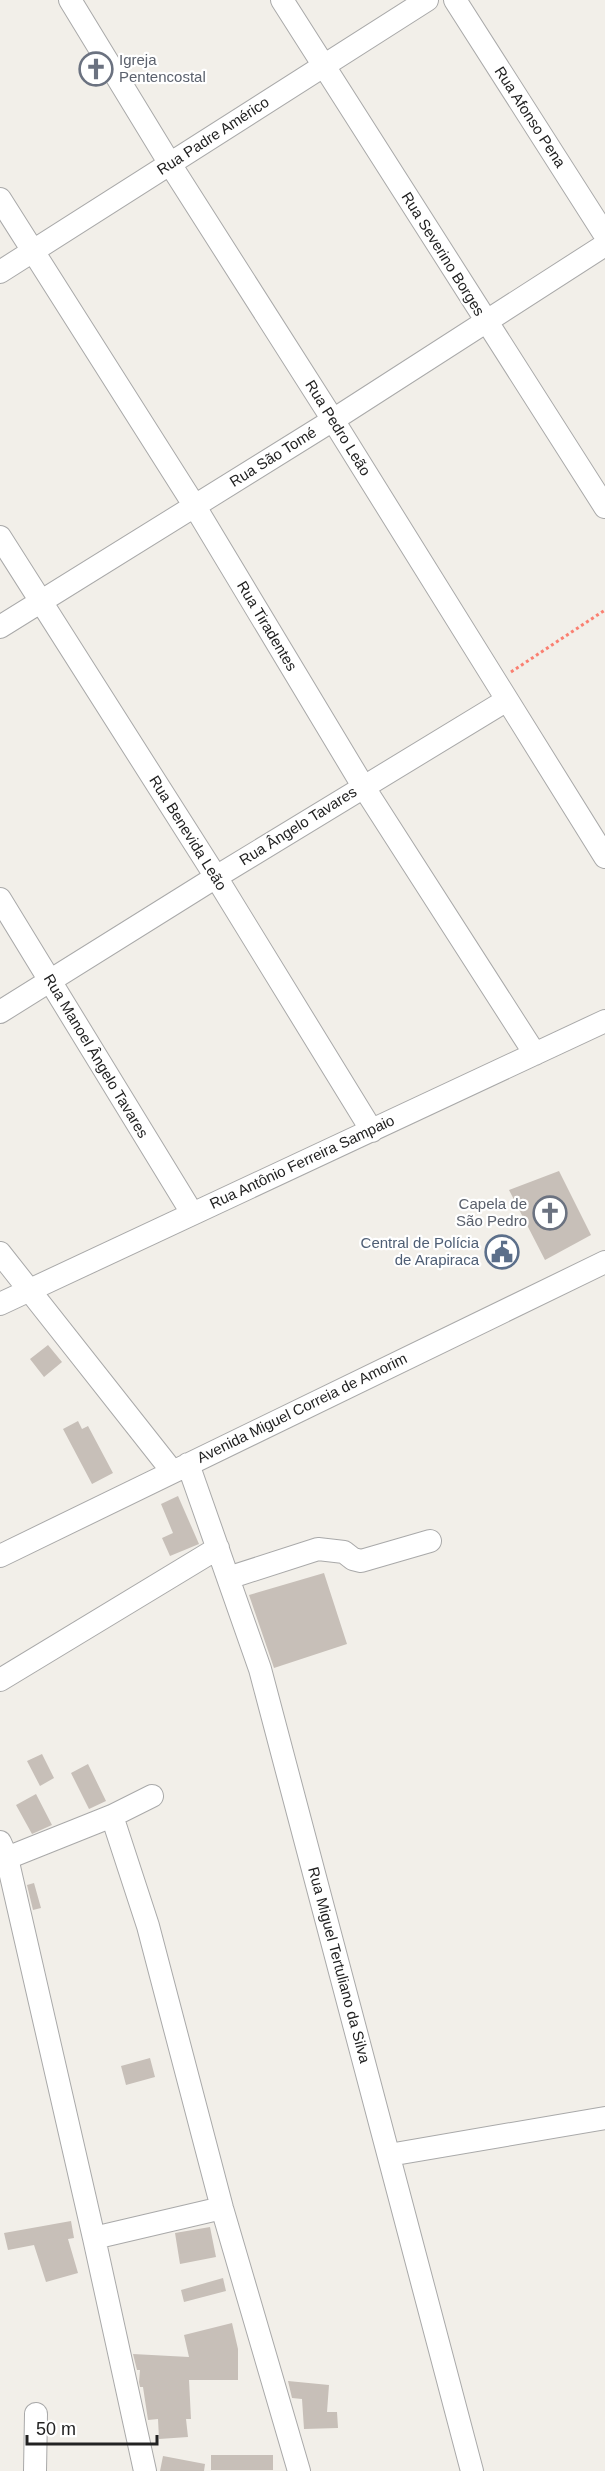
<svg xmlns="http://www.w3.org/2000/svg" width="605" height="2471" viewBox="0 0 605 2471" font-family="Arial,sans-serif">
	<style>
		.building { fill: #c7bfb8 }
		.lines { fill: none; stroke-linecap: round; stroke-linejoin: round }
		.minor-casing { stroke: #a9a9a9; stroke-width: 24 }
		.path { stroke: #fa8072; stroke-width: 3; stroke-dasharray: 3 3; stroke-linecap: butt }
		.minor { stroke: #fff; stroke-width: 22 }
		.labels { text-anchor: middle; stroke-width: 4.5; stroke-linejoin: round; paint-order: stroke }
		.worship-label { font-size: 15px; fill: #5b616d; stroke: #fff; text-anchor: start }
		.street-label { font-size: 15px; fill: #222; stroke: #fff }
		.service-label { font-size: 15px; fill: #4e5e75; stroke: #fff; text-anchor: end }
	</style>
	<rect width="100%" height="100%" fill="#f2efe9"/>
	<path class="building" d="M559,1171l32,64 -46,25 -36,-70z
		M48,1345l14,17 -18,15 -14,-18z
		M78,1421l4,8 6,-3 25,47 -21,11 -29,-55z
		M178,1496l21,48 -29,12 -8,-18 11,-5 -12,-29z
		M324,1573l23,71 -73,24 -25,-73z
		M42,1754l12,24 -14,8 -13,-25z
		M88,1764l18,37 -17,8 -18,-36z
		M36,1794l16,31 -20,9 -16,-29z
		M34,1883l7,25 -8,2 -6,-25z
		M150,2058l5,19 -29,8 -5,-19z
		M71,2221l3,17 -6,1 10,34 -32,9 -12,-37 -26,5 -4,-17z
		M210,2227l6,30 -36,7 -5,-31z
		M223,2278l3,13 -42,11 -3,-12z
		M232,2323l6,26v31h-49l2,39h-5l2,18 -29,2 -1,-20 -10,1 -5,-33h-3l-1,-5 1,-12h-3l-4,-16 56,3 -5,-22z
		M288,2381l41,4 -2,27h10l1,16 -34,1 -2,-30 -10,-1z
		M211,2455h62v15h-62z
		M163,2456l42,8 -1,7h-44z"/>
	<g class="lines">
		<g class="minor-casing">
			<path id="minor" d="M70,0l100,164 163,256 272,437
				M282,0l323,507
				M455,0l150,235
				M0,199l194,306 169,281 172,268
				M0,272l427,-272
				M0,537l216,340 156,254
				M0,627l333,-207 272,-175
				M0,899l192,314
				M0,1012l216,-135 291,-177
				M0,1253l172,218
				M0,1304l605,-283
				M188,1464l72,205 212,802
				M0,1556l605,-294
				M228,1578l90,-29 26,3 9,7 8,2 69,-20
				M0,1680l218,-132
				M112,1816l36,110 74,282 77,263
				M0,1842l7,16 87,380 51,233
				M7,1858l105,-42 40,-20
				M389,2155l216,-37
				M94,2238l128,-30
				M35,2471l1,-57"/>
		</g>
		<path class="path" d="M511,672l94,-62"/>
		<use href="#minor" class="minor"/>
	</g>
	<defs>
		<g id="church-ring" transform="scale(1.725)"><circle r="9.5" fill="#fff" stroke="#6b7280" stroke-width="1.5"/><path d="M-1.2-6h2.4v3.5h3.3v2.4h-3.3V6h-2.4V-.1h-3.3v-2.4h3.3Z" fill="#6b7280"/></g>
		<g id="civic-ring" transform="scale(1.725)"><circle r="9.5" fill="#fff" stroke="#5c6f8a" stroke-width="1.5"/><path d="M-.6-6.5H3V-4.5H.6V-3L4-1V1h2V6H-6V1h2V-1L-.6-3ZM-1.2 2.5V6h2.4V2.5Z" fill="#5c6f8a"/></g>
	</defs>
	<g fill-rule="evenodd">
		<use href="#church-ring" x="96" y="69"/>
		<use href="#church-ring" x="550" y="1213"/>
		<use href="#civic-ring" x="502" y="1252"/>
	</g>
	<g class="labels">
		<g class="worship-label">
			<text x="119" y="65">Igreja<tspan x="119" dy="17">Pentencostal</tspan></text>
			<text x="527" y="1209" text-anchor="end">Capela de<tspan x="527" dy="17">São Pedro</tspan></text>
		</g>
		<g class="street-label">
			<text transform="translate(530 117) rotate(57)" y="5">Rua Afonso Pena</text>
			<text transform="translate(213 136) rotate(-33)" y="5">Rua Padre Américo</text>
			<text transform="translate(443 254) rotate(58)" y="5">Rua Severino Borges</text>
			<text transform="translate(338 428) rotate(58)" y="5">Rua Pedro Leão</text>
			<text transform="translate(273 457) rotate(-32)" y="5">Rua São Tomé</text>
			<text transform="translate(267 626) rotate(59)" y="5">Rua Tiradentes</text>
			<text transform="translate(298 826) rotate(-32)" y="5">Rua Ângelo Tavares</text>
			<text transform="translate(188 833) rotate(58)" y="5">Rua Benevida Leão</text>
			<text transform="translate(96 1056) rotate(59)" y="5">Rua Manoel Ângelo Tavares</text>
			<text transform="translate(302 1162) rotate(-25)" y="5">Rua Antônio Ferreira Sampaio</text>
			<text transform="translate(302 1408) rotate(-26)" y="5">Avenida Miguel Correia de Amorim</text>
			<text transform="translate(339 1965) rotate(75)" y="5">Rua Miguel Tertuliano da Silva</text>
		</g>
		<g class="service-label">
			<text x="479" y="1248">Central de Polícia<tspan x="479" dy="17">de Arapiraca</tspan></text>
		</g>
	</g>
	<path d="M27 2435v9h130v-9" fill="none" stroke="#222222" stroke-width="3"/>
	<text x="36" y="2435" font-size="18" fill="#222222" stroke="#ffffff" stroke-width="4.5" paint-order="stroke">50 m</text>
</svg>
